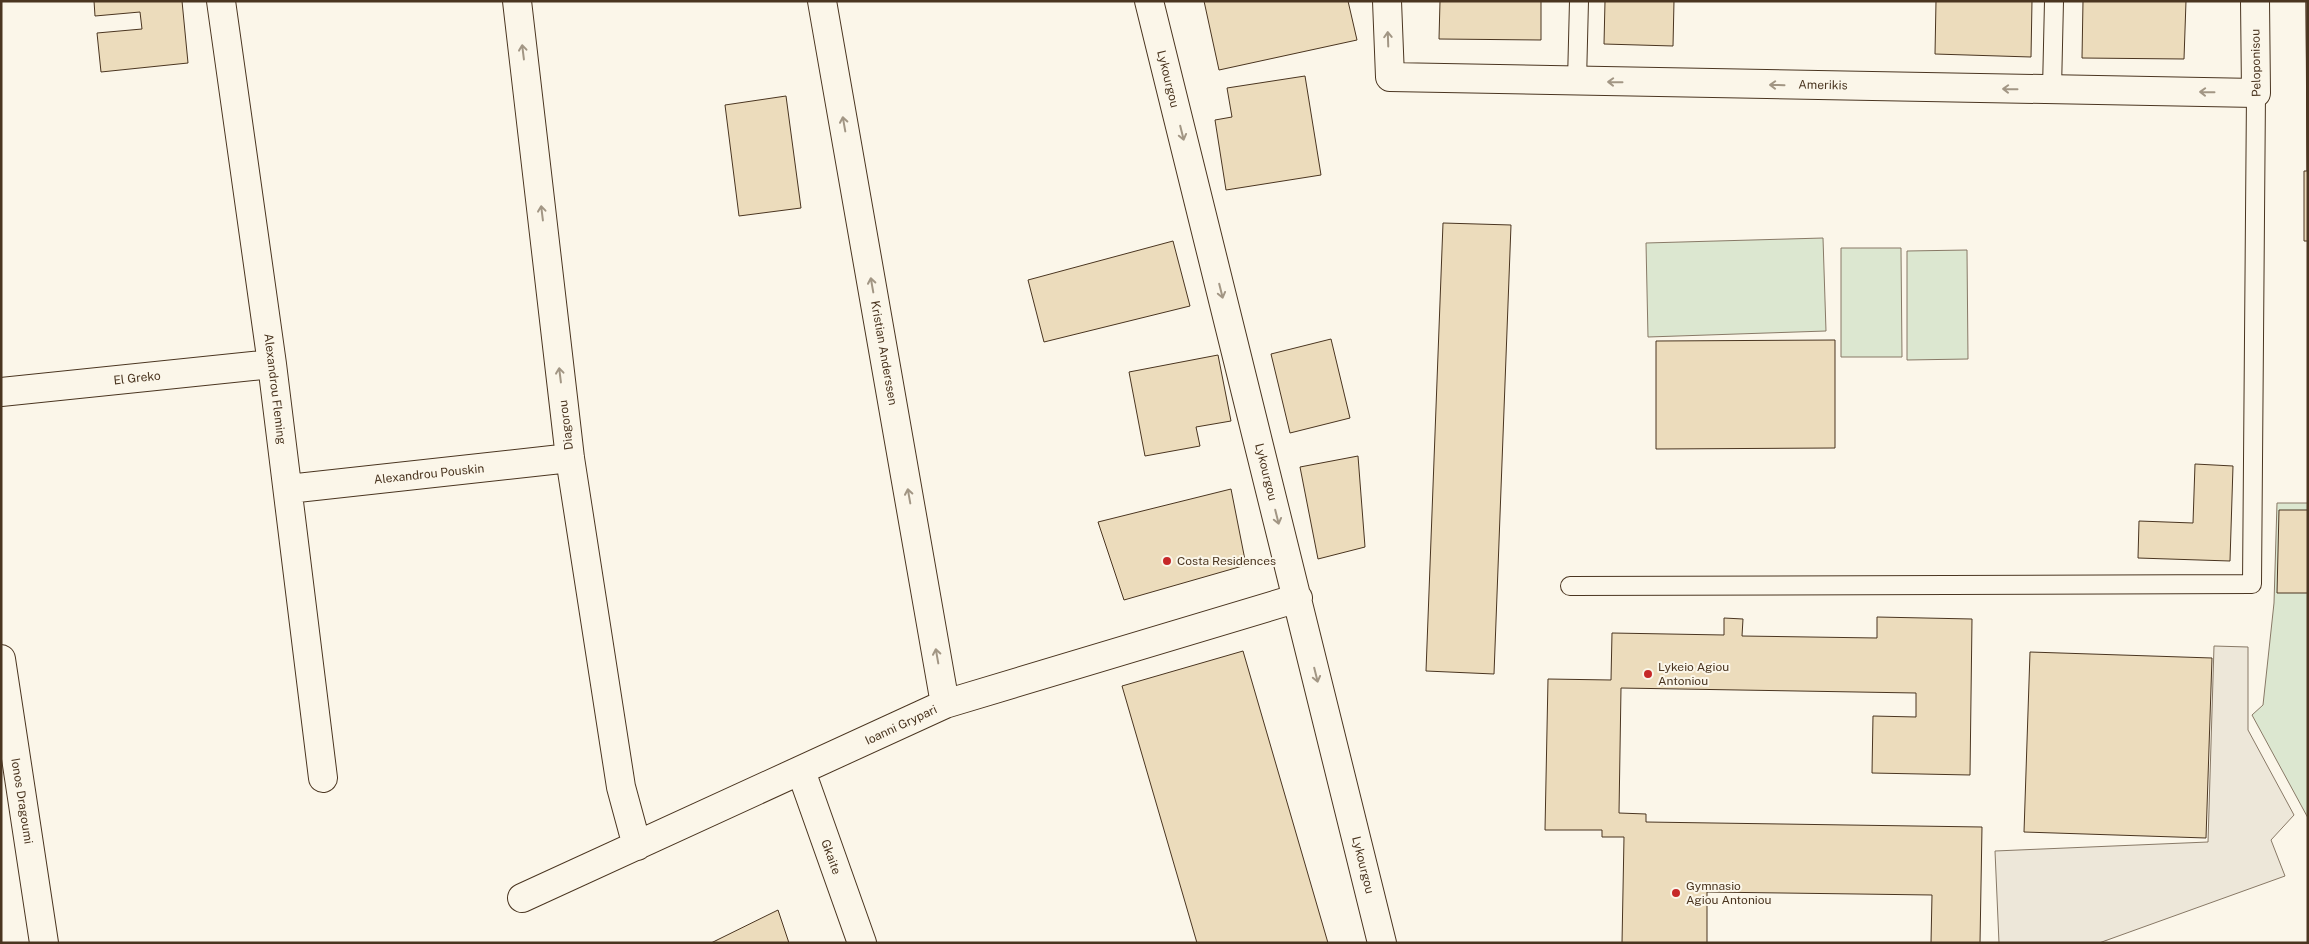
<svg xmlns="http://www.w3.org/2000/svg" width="2309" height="944" viewBox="0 0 2309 944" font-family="'Public Sans',sans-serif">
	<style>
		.green { fill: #dce7d0; stroke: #887966 }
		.parking { fill: #ede7d9; stroke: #887966 }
		.building { fill: #ecdcbc; stroke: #4a3520 }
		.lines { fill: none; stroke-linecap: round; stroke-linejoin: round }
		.service-casing { stroke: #4a3520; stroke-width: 20 }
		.minor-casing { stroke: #4a3520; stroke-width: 30 }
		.service { stroke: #fbf6e9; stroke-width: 18 }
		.minor { stroke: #fbf6e9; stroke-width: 28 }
		.oneway { stroke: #a29684 }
		.poi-dot { fill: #c62828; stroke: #fbf6e9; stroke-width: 2 }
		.labels { text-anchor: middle; stroke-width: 4; stroke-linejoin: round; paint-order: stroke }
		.street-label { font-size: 12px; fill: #4a3520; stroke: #fbf6e9 }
		.poi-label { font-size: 12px; fill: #4a3520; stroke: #fbf6e9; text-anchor: start }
	</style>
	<rect width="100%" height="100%" fill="#fbf6e9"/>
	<path class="green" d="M1823,238l3,93 -178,6 -2,-94z
		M1841,248h60l1,109h-61z
		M1967,250l1,109 -61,1v-109z
		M2277,503h31v315l-56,-103 11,-10 11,-102z"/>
	<path class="parking" d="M2214,646l34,1v83l46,85 -23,25 14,36 -186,67h-100l-4,-92 213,-9z"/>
	<path class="building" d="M94,1h88l6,62 -87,9 -4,-39 45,-4 -2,-17 -45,4z
		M1204,1h144l9,39 -138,30z
		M1440,1h101v39l-102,-1z
		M1605,1h69l-1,45 -69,-2z
		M1936,1h96l-1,56 -96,-3z
		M2083,1h103l-2,58 -102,-1z
		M2306,1l2,240h-4v-70h3z
		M1305,76l16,99 -95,15 -11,-70 17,-3 -5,-29z
		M786,96l15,112 -62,8 -14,-111z
		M1443,223l68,2 -17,449 -68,-3z
		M1173,241l17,65 -146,36 -16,-62z
		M1331,339l19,79 -60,15 -19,-79z
		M1835,340v108l-179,1v-108z
		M1218,355l13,66 -35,6 4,19 -55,10 -16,-84z
		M1358,456l7,91 -47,12 -18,-92z
		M2195,464l38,2 -3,95 -92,-3 1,-37 54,2z
		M1231,489l15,76 -122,35 -26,-78z
		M2279,510h29v83h-31z
		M1877,617l95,2 -2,156 -98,-2 1,-57 43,1v-24l-295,-5 -2,125 27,1v8l336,5 -2,116h-49l1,-48 -225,-3v51h-85l2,-106h-22v-7h-57l3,-151 63,1 1,-47 112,2v-17l19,1 -1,17 135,2z
		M1243,651l85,292h-131l-75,-257z
		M2030,652l182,6 -6,180 -182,-6z
		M778,910l11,33h-78z"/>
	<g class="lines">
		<g class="service-casing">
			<path id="service" d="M1577,81l2,-80
				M2052,89l2,-88
				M1570,586l682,-2 4,-491"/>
		</g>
		<g class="minor-casing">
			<path id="minor" d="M221,1l51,363 51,414
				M517,1l53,457 51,329 16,59
				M822,1l123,703
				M1149,1l233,942
				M1387,1l3,76 866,16 -1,-92
				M1,392l271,-28
				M288,489l282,-31
				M1,659l43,284
				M801,771l61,172
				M522,898l423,-194 353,-106"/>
		</g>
		<use href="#service" class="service"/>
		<use href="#minor" class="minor"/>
	</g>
	<defs><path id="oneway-shaft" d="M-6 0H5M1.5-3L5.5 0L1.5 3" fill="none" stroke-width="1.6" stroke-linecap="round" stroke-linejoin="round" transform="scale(1.25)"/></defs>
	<g class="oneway">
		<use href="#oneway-shaft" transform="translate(1388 39) rotate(-92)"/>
		<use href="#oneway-shaft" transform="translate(523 52) rotate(-97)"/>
		<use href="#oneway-shaft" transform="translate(1615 82) rotate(-179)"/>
		<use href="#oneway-shaft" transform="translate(1777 85) rotate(-179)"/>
		<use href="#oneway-shaft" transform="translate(2010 89) rotate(-179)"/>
		<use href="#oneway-shaft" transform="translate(2207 92) rotate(-179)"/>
		<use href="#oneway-shaft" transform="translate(844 124) rotate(-100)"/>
		<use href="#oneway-shaft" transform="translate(1182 133) rotate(76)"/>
		<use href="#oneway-shaft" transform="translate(542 213) rotate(-97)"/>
		<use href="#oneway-shaft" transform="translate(872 285) rotate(-100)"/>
		<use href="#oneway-shaft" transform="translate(1221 291) rotate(76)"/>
		<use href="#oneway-shaft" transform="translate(560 375) rotate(-97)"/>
		<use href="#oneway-shaft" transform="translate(909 496) rotate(-100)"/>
		<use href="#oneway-shaft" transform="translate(1277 517) rotate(76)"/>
		<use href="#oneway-shaft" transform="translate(937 656) rotate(-100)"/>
		<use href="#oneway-shaft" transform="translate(1316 675) rotate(76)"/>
	</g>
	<g class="poi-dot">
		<circle cx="1167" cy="561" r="5"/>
		<circle cx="1648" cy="674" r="5"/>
		<circle cx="1676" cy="893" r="5"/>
	</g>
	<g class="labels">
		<g class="street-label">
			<text transform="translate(2256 63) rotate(-91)" y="4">Peloponisou</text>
			<text transform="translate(1168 79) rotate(76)" y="4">Lykourgou</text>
			<text transform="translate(1823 85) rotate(1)" y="4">Amerikis</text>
			<text transform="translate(884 353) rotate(80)" y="4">Kristian Anderssen</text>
			<text transform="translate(137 378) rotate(-6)" y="4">El Greko</text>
			<text transform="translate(275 389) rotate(83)" y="4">Alexandrou Fleming</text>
			<text transform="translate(566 425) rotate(-97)" y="4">Diagorou</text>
			<text transform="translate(1266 472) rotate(76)" y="4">Lykourgou</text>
			<text transform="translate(429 474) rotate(-6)" y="4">Alexandrou Pouskin</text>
			<text transform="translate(901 725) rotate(-25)" y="4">Ioanni Grypari</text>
			<text transform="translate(22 801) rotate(81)" y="4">Ionos Dragoumi</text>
			<text transform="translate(831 857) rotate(70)" y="4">Gkaite</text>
			<text transform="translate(1363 865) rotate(76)" y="4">Lykourgou</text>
		</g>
		<g class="poi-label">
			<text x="1177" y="565">Costa Residences</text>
			<text x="1658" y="671">Lykeio Agiou<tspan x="1658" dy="14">Antoniou</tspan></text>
			<text x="1686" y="890">Gymnasio<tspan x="1686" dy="14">Agiou Antoniou</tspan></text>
		</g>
	</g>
	<rect width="2309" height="944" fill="none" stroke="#4a3520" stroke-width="5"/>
</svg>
